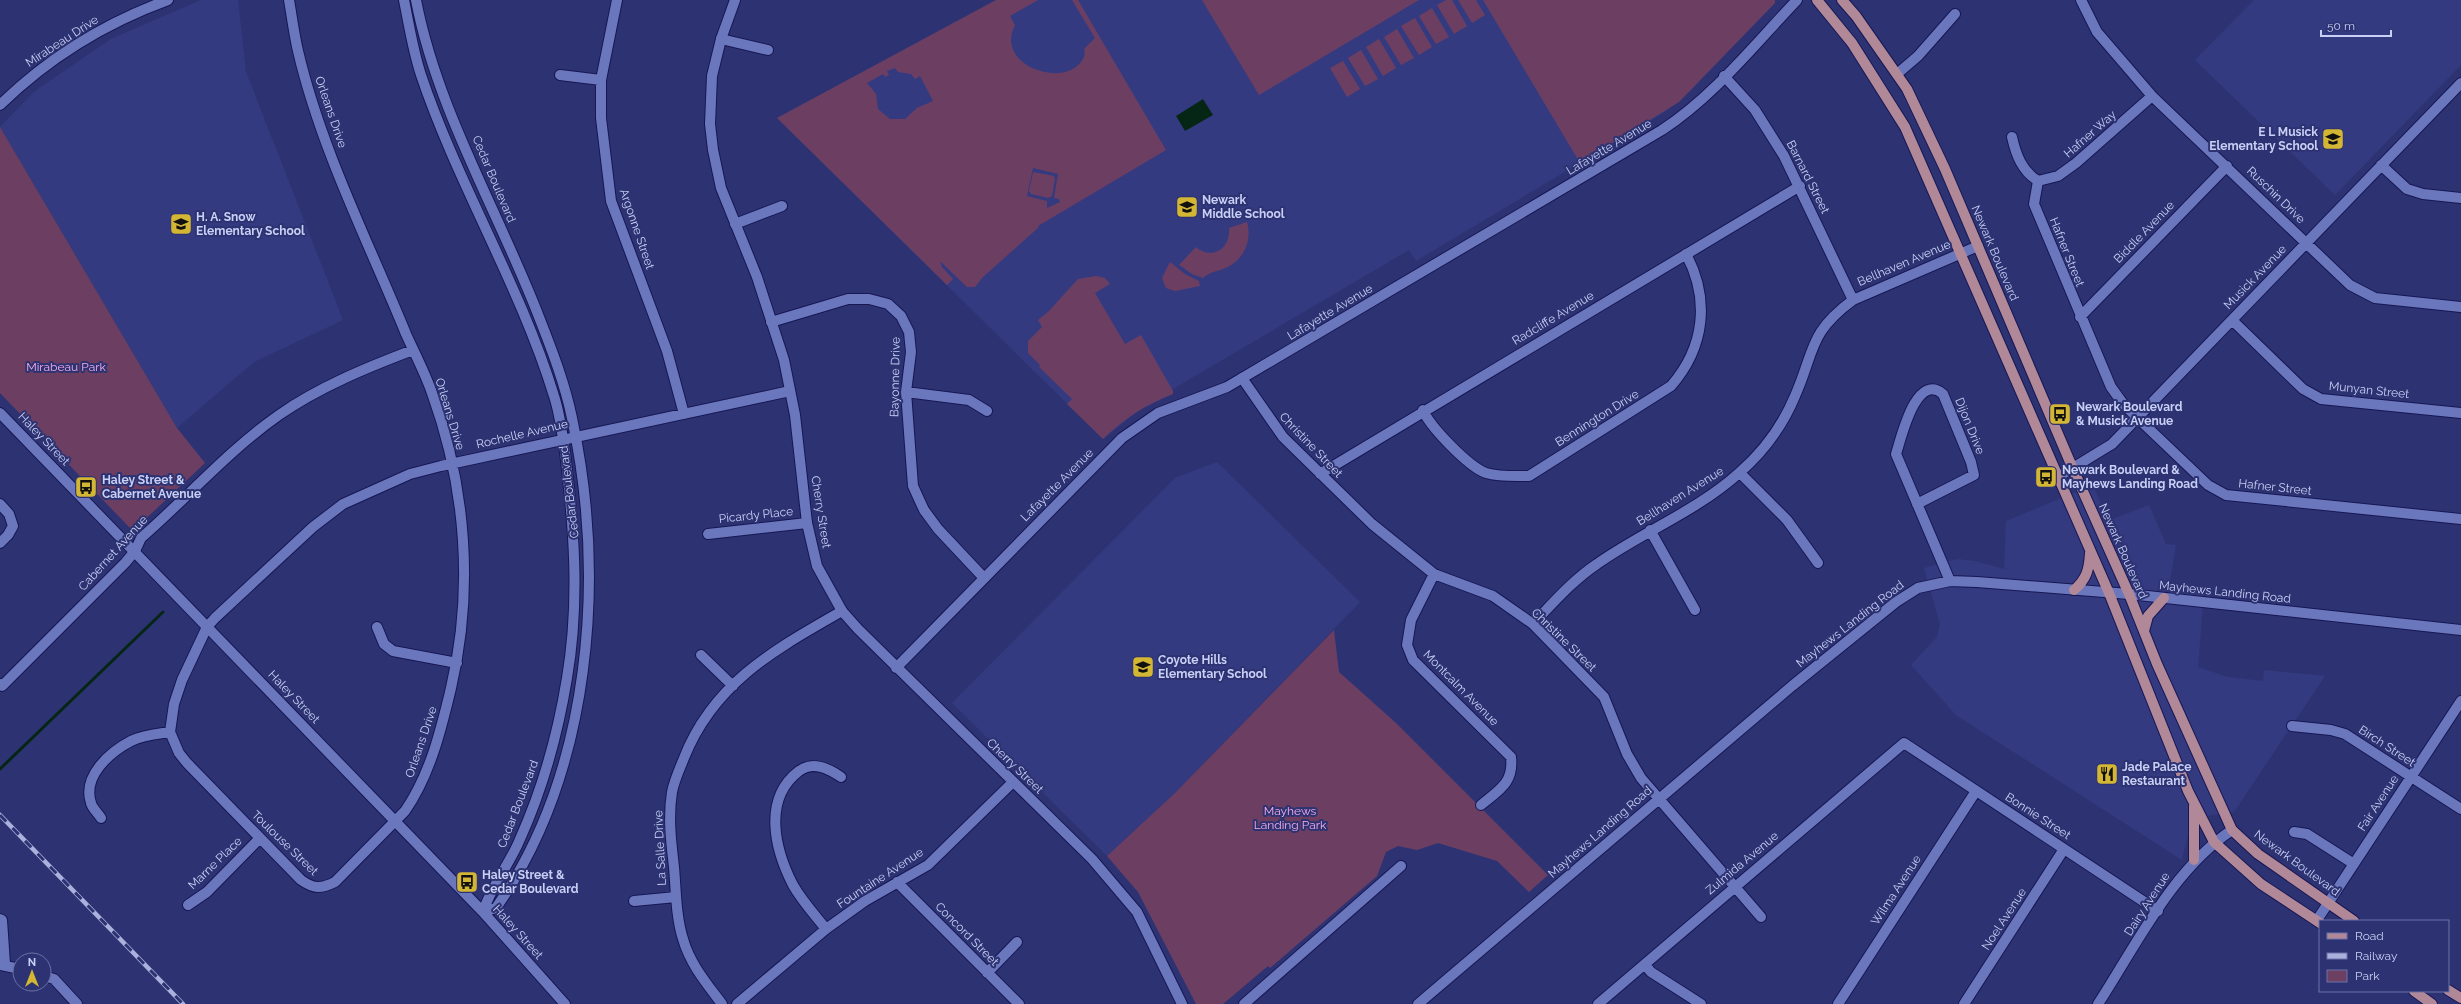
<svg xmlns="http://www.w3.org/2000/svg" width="2461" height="1004" viewBox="0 0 2461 1004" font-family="Raleway,sans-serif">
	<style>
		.built { fill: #343a80 }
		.green { fill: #6c3f62; fill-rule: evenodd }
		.water { fill: #062615 }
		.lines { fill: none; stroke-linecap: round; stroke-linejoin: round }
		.stream { stroke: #062615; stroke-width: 3 }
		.street-casing { stroke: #171754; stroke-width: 12 }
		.secondary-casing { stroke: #171754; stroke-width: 12 }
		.primary-casing { stroke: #171754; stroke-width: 12 }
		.street { stroke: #6b77bd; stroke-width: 10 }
		.secondary { stroke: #6b77bd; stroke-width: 10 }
		.primary { stroke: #b18898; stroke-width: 10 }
		.rail-casing { stroke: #a9b1dc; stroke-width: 4.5 }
		.rail { stroke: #2d3372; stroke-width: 3; stroke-dasharray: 9; stroke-linecap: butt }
		.labels { text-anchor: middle; stroke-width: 4; stroke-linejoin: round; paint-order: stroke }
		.street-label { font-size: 12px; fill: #c8d0f6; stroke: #2d3372 }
		.poi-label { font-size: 12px; font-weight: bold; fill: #c8d0f6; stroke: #2d3372; text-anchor: start }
		.park-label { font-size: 12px; fill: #f9ade7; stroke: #2d3372 }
	</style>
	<rect width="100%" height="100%" fill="#2d3372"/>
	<path class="built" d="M201,0h37l8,72 97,248 -89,42 -77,66 -177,-301 35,-36 76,-52z
		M996,0h779v3l-85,88 -25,21 -249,149 -7,-11 -236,139v5l-35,17 -35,28 -326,-321z
		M2254,0h207v65l-126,130 -140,-135z
		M1217,462l143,140 -185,191 -68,63 -155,-153 223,-225z
		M2093,485l15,36 41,-16 17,39 10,1 -7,42 35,4 -6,76 30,10 35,4 1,-11 61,6 -91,136 -42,6 -10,42 -226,-145 -45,-50 26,-28 3,-13 -16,-56 33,-9 18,2 29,8 2,-48z"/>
	<path class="green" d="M996,0h42l-28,16 5,9c-22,42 54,66 69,32 1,-3 0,-7 1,-9l10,-10 -23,-38h6l88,150 -128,76 1,1 -56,50 -8,10h-8l-27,-26 2,6 11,12 -6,6 -170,-167zM895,68l3,4 13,2 4,5 5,-3 13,25 -16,7 -12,11h-15l-12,-10 -2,-15 -9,-11 16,-9 2,3 4,-2 -2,-4zM1033,168l25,6 -4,24 5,1 1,3 -13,6v-7l-20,-5z
		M1202,0h217l-160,95z
		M1446,0h6l15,26 -13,8 -17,-29z
		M1458,0h18l9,15 -13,8z
		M1483,0h292v3l-96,99 -99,61z
		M1432,8l17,29 -13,7 -17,-28z
		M1415,18l17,29 -13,8 -18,-29z
		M1397,29l17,29 -13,7 -17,-28z
		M1379,39l17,29 -13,8 -17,-29z
		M1361,50l17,29 -13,7 -17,-28z
		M1343,61l17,28 -13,8 -17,-29z
		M0,127l177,301 28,35 -68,64 -7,1 -130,-135z
		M1033,172l21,4 1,3 -3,17 -4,2 -17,-4 -2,-3z
		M1247,222c5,17 -2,36 -19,45 -8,4 -18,4 -25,11l-11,-4 -13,-9 17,-18c16,14 35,1 33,-19z
		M1170,262l15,12 14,7 1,5 -25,5 -9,-3 -4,-10z
		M1096,276l9,2 5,6 -15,9 30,51 16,-9 32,56v3c-27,10 -49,25 -70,45l-36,-35 5,-5 -33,-32 1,-2 -12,-12v-12l14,-14 -4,-7 10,-8 30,-33z
		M1334,630l5,42 57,51 152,152 -19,17 -32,-31 -59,-18 -21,7 -19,-4 -12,6 -9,24 -107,92 -2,-2 -45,38h-27l-58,-112 -31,-36 68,-63z"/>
	<path class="water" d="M1203,99l10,16 -28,16 -9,-15z"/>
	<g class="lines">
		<path class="stream" d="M0,769l163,-157"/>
		<g class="street-casing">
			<path id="street" d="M617,0l-16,80v38l10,83 56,150 17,63
				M2081,0l16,32 55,64 198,189 25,13 86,9
				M721,39l47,11
				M1897,74l21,-18 37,-42
				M560,75l41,5
				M1724,76l31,34 29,46 69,144
				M0,105c48,-47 105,-82 168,-105
				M2012,137c4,18 10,34 26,44
				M2381,165l26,24 16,5 38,4
				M2038,181l-4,23 77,183 13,18 84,80 18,10 235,24
				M2038,181l20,-5 18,-13 76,-67
				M735,224l47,-18
				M2080,317l147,-151
				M2232,320l71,69 18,10 140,14
				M771,322l77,-23h21l19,5 13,12 8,16 2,20 -5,40 7,94 11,24 14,19 46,49
				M1242,378l41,59 89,87 62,50 59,22 40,28 71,73 23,57 14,24 120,139
				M906,392l63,8 18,11
				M1423,410c7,17 46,57 63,63 14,4 28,3 43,3l142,-90c34,-39 39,-87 15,-132
				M1740,473l47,47 31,43
				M1320,474l480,-288
				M2058,477l54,-33 349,-361
				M0,504l9,10 4,12 -5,9 -8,8
				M1917,504l57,-29 -3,-13 -28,-68c-27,-23 -42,45 -47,60l54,127
				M1650,530l45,80
				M708,534l99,-11
				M1434,574l-23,46 -4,25 6,15 98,97c3,26 -12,33 -30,48
				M1533,624c20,-21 40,-44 64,-60 45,-32 100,-53 142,-91 24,-21 44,-48 56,-77 20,-45 13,-63 58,-96l125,-54
				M377,627l7,17 9,7 64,12
				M701,655l32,31
				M0,684l2,2 123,-123 10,-12 6,-13c47,-41 88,-88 138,-123 40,-28 89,-48 134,-65
				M2292,726l39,4 14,4 116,75
				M170,732l9,21 8,10 114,117c13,9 20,9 34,2l70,-71c25,-36 36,-81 46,-123 23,-98 15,-201 -19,-295 -7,-20 -17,-39 -26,-59 -38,-93 -85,-185 -108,-283 -4,-17 -6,-34 -9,-51
				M170,732l4,-28 8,-24 25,-53 8,-9 98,-91 30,-23 67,-30 31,-8 349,-75
				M101,818c-3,-5 -9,-10 -10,-15 -9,-27 19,-51 40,-62 12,-6 26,-7 39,-9
				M2294,832l13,2 47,30
				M897,882l122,122
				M634,901l42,-4
				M188,905l19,-13 53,-54
				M0,919l2,1 3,44
				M2317,920l144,-219
				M826,929c-11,-14 -24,-28 -33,-44 -18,-35 -31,-86 6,-114 14,-10 29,-3 42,6
				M0,965l20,4
				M1645,965l6,7 50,32
				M987,973l30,-31
				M44,976l10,3 23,25
				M722,1004c-15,-20 -32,-40 -39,-65 -7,-22 -7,-48 -9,-72 -3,-25 -6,-50 -2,-75 2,-11 8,-24 12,-34 30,-76 92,-109 158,-147
				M737,1004l89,-75 39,-28 63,-36 85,-83
				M1244,1004l157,-138
				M1418,1004l374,-318 104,-84 22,-14 32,-7 27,1 152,12 332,36
				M1598,1004l306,-261 254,168
				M1838,1004l138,-213
				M1964,1004l100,-155
				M2098,1004c39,-60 74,-134 134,-174"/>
		</g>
		<g class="secondary-casing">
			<path id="secondary" d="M404,0c5,25 9,51 17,75 37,110 99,210 133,321 6,18 8,37 11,56 9,76 15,149 2,226 -9,55 -24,110 -47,161 -10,25 -29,47 -37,73
				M416,0c21,110 83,213 123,317 13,33 26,67 33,101 34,159 20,353 -76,490l-13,4
				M735,0l-14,39 -9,37 -2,48 3,26 8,38 36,89 27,83 11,55 12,108 10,43 25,45 16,18 234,230 45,53 45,92
				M0,413l483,499 82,92
				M896,668l226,-230 36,-25 69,-26 435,-257c52,-34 93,-86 135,-130"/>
		</g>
		<g class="primary-casing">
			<path id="primary" d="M1817,0l35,43 53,84 204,466 79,198 26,51 47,42 59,39
				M1842,0l14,16 51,73 38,80 128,300 56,125 28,70 75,166 26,24 96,67
				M2074,590c13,-11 15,-21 16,-37
				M2144,631l4,-15 16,-18
				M2194,806v54
				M2448,990l13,8
				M2414,991l18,13"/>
		</g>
		<use href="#street" class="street"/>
		<use href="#secondary" class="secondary"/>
		<use href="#primary" class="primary"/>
		<g class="rail-casing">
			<path id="rail" d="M0,815l183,189"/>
		</g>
		<use href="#rail" class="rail"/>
	</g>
	<defs>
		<g id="school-square" transform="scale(1.15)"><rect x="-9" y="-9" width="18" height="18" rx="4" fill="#d4b635" stroke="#2d3372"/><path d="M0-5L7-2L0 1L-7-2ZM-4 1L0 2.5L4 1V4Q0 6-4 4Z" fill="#111"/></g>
		<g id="bus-square" transform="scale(1.15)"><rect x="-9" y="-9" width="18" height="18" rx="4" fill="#d4b635" stroke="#2d3372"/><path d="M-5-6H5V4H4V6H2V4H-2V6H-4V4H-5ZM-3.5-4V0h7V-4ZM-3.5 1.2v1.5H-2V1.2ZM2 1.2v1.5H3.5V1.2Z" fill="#111"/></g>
		<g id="restaurant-square" transform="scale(1.15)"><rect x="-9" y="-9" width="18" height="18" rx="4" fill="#d4b635" stroke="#2d3372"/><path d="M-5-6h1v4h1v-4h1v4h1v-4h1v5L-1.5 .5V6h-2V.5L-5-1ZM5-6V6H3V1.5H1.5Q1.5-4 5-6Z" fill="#111"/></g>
	</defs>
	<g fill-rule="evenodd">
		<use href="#school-square" x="2333" y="139"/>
		<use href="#school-square" x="1187" y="207"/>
		<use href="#school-square" x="181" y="224"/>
		<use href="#bus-square" x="2060" y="414"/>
		<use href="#bus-square" x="2046" y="477"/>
		<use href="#bus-square" x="86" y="487"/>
		<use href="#school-square" x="1143" y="667"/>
		<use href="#restaurant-square" x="2107" y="774"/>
		<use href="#bus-square" x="467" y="882"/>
	</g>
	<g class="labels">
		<g class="street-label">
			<text transform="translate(62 41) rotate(-33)" y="4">Mirabeau Drive</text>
			<text transform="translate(331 112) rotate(71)" y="4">Orleans Drive</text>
			<text transform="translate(2090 134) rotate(-41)" y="4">Hafner Way</text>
			<text transform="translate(1609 147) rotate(-31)" y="4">Lafayette Avenue</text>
			<text transform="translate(1808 177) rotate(63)" y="4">Barnard Street</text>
			<text transform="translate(494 179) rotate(67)" y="4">Cedar Boulevard</text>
			<text transform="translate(2276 195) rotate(44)" y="4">Ruschin Drive</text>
			<text transform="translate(637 229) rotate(71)" y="4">Argonne Street</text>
			<text transform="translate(2144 232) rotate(-46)" y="4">Biddle Avenue</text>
			<text transform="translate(2067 252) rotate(68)" y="4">Hafner Street</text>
			<text transform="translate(1995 253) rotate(67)" y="4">Newark Boulevard</text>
			<text transform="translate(1904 263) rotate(-23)" y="4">Bellhaven Avenue</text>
			<text transform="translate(2255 277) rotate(-46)" y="4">Musick Avenue</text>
			<text transform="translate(1330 312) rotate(-31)" y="4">Lafayette Avenue</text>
			<text transform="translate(1553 318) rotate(-31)" y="4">Radcliffe Avenue</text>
			<text transform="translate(895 377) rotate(-89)" y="4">Bayonne Drive</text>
			<text transform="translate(2369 390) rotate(6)" y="4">Munyan Street</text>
			<text transform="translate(450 414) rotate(73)" y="4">Orleans Drive</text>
			<text transform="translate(1597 418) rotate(-32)" y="4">Bennington Drive</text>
			<text transform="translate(1970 426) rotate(68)" y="4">Dijon Drive</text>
			<text transform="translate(522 434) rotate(-13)" y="4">Rochelle Avenue</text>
			<text transform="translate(44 439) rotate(46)" y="4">Haley Street</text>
			<text transform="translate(1311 445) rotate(46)" y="4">Christine Street</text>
			<text transform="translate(1057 485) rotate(-45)" y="4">Lafayette Avenue</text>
			<text transform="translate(2275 487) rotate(6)" y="4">Hafner Street</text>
			<text transform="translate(569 492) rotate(-97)" y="4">Cedar Boulevard</text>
			<text transform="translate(1680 496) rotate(-32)" y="4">Bellhaven Avenue</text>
			<text transform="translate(821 512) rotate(81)" y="4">Cherry Street</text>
			<text transform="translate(756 515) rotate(-6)" y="4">Picardy Place</text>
			<text transform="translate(2123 551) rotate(66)" y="4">Newark Boulevard</text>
			<text transform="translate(113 553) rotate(-48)" y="4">Cabernet Avenue</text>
			<text transform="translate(2225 592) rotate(6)" y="4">Mayhews Landing Road</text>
			<text transform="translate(1850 624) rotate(-38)" y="4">Mayhews Landing Road</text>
			<text transform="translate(1564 640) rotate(44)" y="4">Christine Street</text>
			<text transform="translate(1461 688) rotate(45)" y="4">Montcalm Avenue</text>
			<text transform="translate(294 697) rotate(46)" y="4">Haley Street</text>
			<text transform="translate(421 742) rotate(-71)" y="4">Orleans Drive</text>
			<text transform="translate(2387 746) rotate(33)" y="4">Birch Street</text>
			<text transform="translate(1015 766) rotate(44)" y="4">Cherry Street</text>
			<text transform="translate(2378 803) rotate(-57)" y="4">Fair Avenue</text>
			<text transform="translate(518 804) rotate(-69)" y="4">Cedar Boulevard</text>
			<text transform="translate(2038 816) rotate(33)" y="4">Bonnie Street</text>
			<text transform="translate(1600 832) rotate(-41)" y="4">Mayhews Landing Road</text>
			<text transform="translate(285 843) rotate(44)" y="4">Toulouse Street</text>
			<text transform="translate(660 848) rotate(-93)" y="4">La Salle Drive</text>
			<text transform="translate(215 863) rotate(-44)" y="4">Marne Place</text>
			<text transform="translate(1742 863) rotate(-40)" y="4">Zulmida Avenue</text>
			<text transform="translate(2297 863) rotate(36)" y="4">Newark Boulevard</text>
			<text transform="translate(880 878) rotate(-33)" y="4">Fountaine Avenue</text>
			<text transform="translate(1896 890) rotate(-57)" y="4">Wilma Avenue</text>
			<text transform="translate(2147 904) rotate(-57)" y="4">Dairy Avenue</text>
			<text transform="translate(2004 919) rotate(-57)" y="4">Noel Avenue</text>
			<text transform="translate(518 932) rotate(48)" y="4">Haley Street</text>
			<text transform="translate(967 934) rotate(45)" y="4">Concord Street</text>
		</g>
		<g class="poi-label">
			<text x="2318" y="136" text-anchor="end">E L Musick<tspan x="2318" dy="14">Elementary School</tspan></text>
			<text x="1202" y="204">Newark<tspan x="1202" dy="14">Middle School</tspan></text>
			<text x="196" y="221">H. A. Snow<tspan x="196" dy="14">Elementary School</tspan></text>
			<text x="2076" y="411">Newark Boulevard<tspan x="2076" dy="14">&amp; Musick Avenue</tspan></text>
			<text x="2062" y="474">Newark Boulevard &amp;<tspan x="2062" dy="14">Mayhews Landing Road</tspan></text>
			<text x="102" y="484">Haley Street &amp;<tspan x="102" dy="14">Cabernet Avenue</tspan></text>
			<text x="1158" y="664">Coyote Hills<tspan x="1158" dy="14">Elementary School</tspan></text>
			<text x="2122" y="771">Jade Palace<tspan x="2122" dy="14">Restaurant</tspan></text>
			<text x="482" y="879">Haley Street &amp;<tspan x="482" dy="14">Cedar Boulevard</tspan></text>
		</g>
		<g class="park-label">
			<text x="66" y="371">Mirabeau Park</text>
			<text x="1290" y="815">Mayhews<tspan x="1290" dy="14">Landing Park</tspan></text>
		</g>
	</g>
	<rect x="2319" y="920" width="130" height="72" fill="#2d3372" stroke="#6b72a7"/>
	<rect x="2327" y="933" width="20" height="6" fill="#b18898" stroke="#6b72a7"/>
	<text x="2355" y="940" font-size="12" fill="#c8d0f6">Road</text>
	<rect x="2327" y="953" width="20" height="6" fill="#a9b1dc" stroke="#6b72a7"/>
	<text x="2355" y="960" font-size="12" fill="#c8d0f6">Railway</text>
	<rect x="2327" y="970" width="20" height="12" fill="#6c3f62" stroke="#6b72a7"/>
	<text x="2355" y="980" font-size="12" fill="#c8d0f6">Park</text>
	<g transform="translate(32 972)"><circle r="19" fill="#2d3372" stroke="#6b72a7"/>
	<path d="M0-3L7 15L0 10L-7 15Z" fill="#d4b635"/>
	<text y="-6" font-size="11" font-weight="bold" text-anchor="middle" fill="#c8d0f6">N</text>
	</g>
	<path d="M2321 30v6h70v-6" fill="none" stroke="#c8d0f6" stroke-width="2"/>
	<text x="2327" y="30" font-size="12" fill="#c8d0f6" stroke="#2d3372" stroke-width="3" paint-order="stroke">50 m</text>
</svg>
